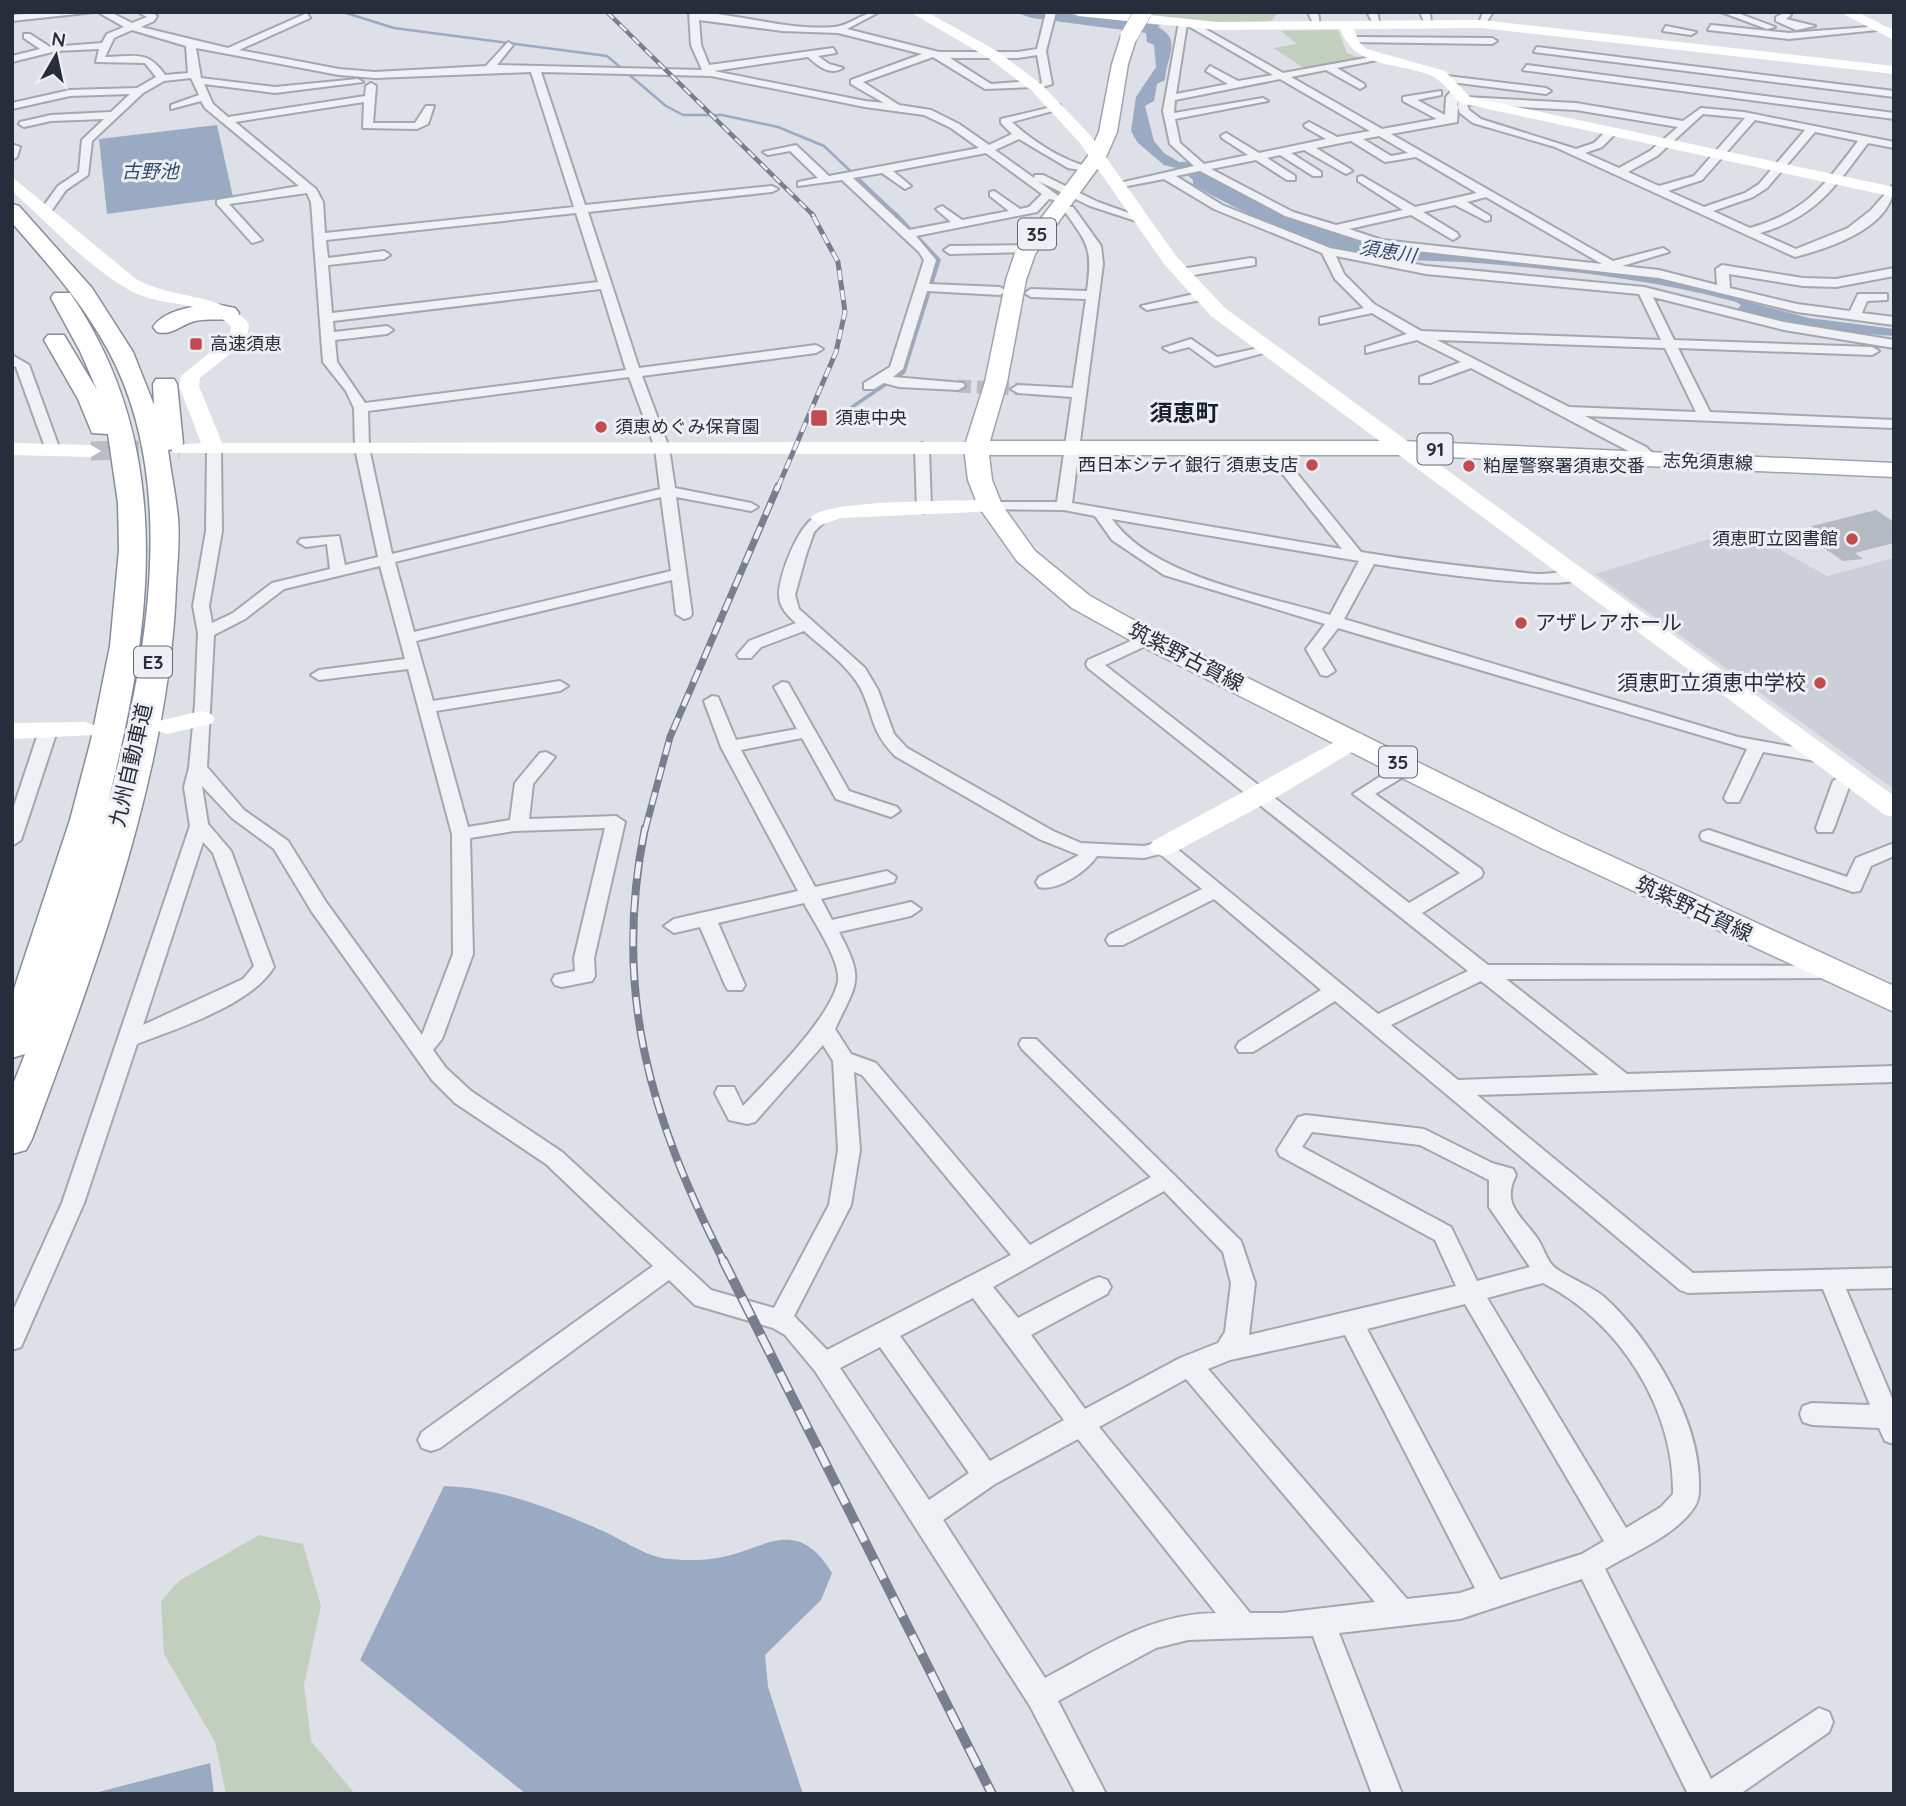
<svg xmlns="http://www.w3.org/2000/svg" width="1906" height="1806" viewBox="0 0 1906 1806" font-family="Quicksand,'Noto Sans JP',sans-serif">
	<style>
		.built { fill: #cccfd7 }
		.green { fill: #c2cfbf }
		.water { fill: #9baac3 }
		.lines { fill: none; stroke-linecap: round; stroke-linejoin: round }
		.stream-far1 { stroke: #9baac3; stroke-width: 2.5 }
		.stream { stroke: #9baac3; stroke-width: 3.5 }
		.building { fill: #b5b9c2 }
		.street-tunnel { stroke: #b9bcc4; stroke-width: 13; stroke-dasharray: 13 6; stroke-linecap: butt }
		.secondary-tunnel { stroke: #b9bcc4; stroke-width: 19; stroke-dasharray: 19 10; stroke-linecap: butt }
		.street-casing { stroke: #a3a7af; stroke-width: 4 }
		.primary-casing { stroke: #9ea3b0; stroke-width: 3 }
		.highway-casing { stroke: #868c9b; stroke-width: 3 }
		.street { fill: #eff1f4; fill-rule: evenodd }
		.secondary { fill: #fff; fill-rule: evenodd }
		.primary { fill: #fff; fill-rule: evenodd }
		.highway { fill: #fff; fill-rule: evenodd }
		.rail-far4-casing { stroke: #787e8e; stroke-width: 4.5 }
		.rail-far3-casing { stroke: #787e8e; stroke-width: 5 }
		.rail-far2-casing { stroke: #787e8e; stroke-width: 7 }
		.rail-far1-casing { stroke: #787e8e; stroke-width: 8 }
		.rail-casing { stroke: #787e8e; stroke-width: 10 }
		.rail-far4 { stroke: #eceff4; stroke-width: 2.5; stroke-dasharray: 9; stroke-linecap: butt }
		.rail-far3 { stroke: #eceff4; stroke-width: 3.5; stroke-dasharray: 10; stroke-linecap: butt }
		.rail-far2 { stroke: #eceff4; stroke-width: 4.5; stroke-dasharray: 13; stroke-linecap: butt }
		.rail-far1 { stroke: #eceff4; stroke-width: 5; stroke-dasharray: 17; stroke-linecap: butt }
		.rail { stroke: #eceff4; stroke-width: 7; stroke-dasharray: 21; stroke-linecap: butt }
		.primary-bridge-casing { stroke: #9ea3b0; stroke-width: 18; stroke-linecap: butt }
		.primary-bridge { stroke: #fff; stroke-width: 17 }
		.poi-dot { fill: #c24b52; stroke: #eceff4; stroke-width: 2.5 }
		.labels { text-anchor: middle; stroke-width: 6; stroke-linejoin: round; paint-order: stroke }
		.far-poi-label { font-size: 18px; fill: #282d3b; stroke: #eceff4; text-anchor: start }
		.far-street-label { font-size: 18px; fill: #282d3b; stroke: #eceff4 }
		.far-water-label { font-size: 19px; font-style: italic; fill: #36496b; stroke: #eceff4 }
		.shield { fill: #eceff4; stroke: #636772; stroke-width: 2 }
		.shield-label { font-size: 19px; font-weight: bold; fill: #282d3b }
		.poi-label { font-size: 21px; fill: #282d3b; stroke: #eceff4; text-anchor: start }
		.street-label { font-size: 21px; fill: #282d3b; stroke: #eceff4 }
		.far-district-label { font-size: 23px; font-weight: bold; fill: #1a1f2c; stroke: #eceff4 }
	</style>
	<rect width="100%" height="100%" fill="#dde0e6"/>
	<path class="built" d="M1725,534l38,6 64,36 67,-18v231l-299,-215z"/>
	<path class="green" d="M1131,12h148l-8,9 -16,4 -113,-8z
		M1338,30l9,23 18,7 -61,8 -31,-20 24,-4 -16,-13z
		M259,1535l44,9 18,62 -17,79 7,56 44,53h-129l-11,-52 -51,-88 -3,-53 18,-20z"/>
	<path class="water" d="M1014,12h40l106,13 -2,2c25,13 8,30 7,53l-8,4 -3,17 -9,5 9,35 10,12 15,9h8l71,41 89,35 37,9 267,29 158,42 85,11v7c-53,-3 -105,-15 -157,-26l4,-5 -5,-3c-85,-23 -171,-32 -259,-39 -36,-3 -76,-1 -112,-8 -60,-12 -120,-41 -172,-70v-5l-13,-11 -16,-4 -26,-22 -7,-12 5,-34 20,-30 -2,-22 -7,-3 -1,-9 -114,-15z
		M217,125l16,72 -126,17 -8,-75z
		M444,1486c57,2 107,22 159,45 18,8 39,23 59,27 13,2 34,3 48,1 51,-5 84,-48 122,14l-11,27 -56,55 3,32 35,107h-277l-166,-134z
		M210,1763l4,31h-123z"/>
	<g class="lines">
		<path class="stream-far1" d="M343,12l51,16 213,28 59,50 17,9h39l56,12 46,19 74,70"/>
		<path class="stream" d="M852,407l52,-35 35,-112 -43,-46"/>
	</g>
	<path class="building" d="M1876,510l18,12v21l-39,10 8,6 -20,2 -40,-27 9,-8z"/>
	<g class="lines">
		<path class="street-tunnel" d="M958,386l60,3"/>
		<path class="secondary-tunnel" d="M91,451l88,-2"/>
		<g class="street-casing">
			<path id="street" d="M51,12h44l-83,9v-6z
				M98,12h12l22,11 15,-6 -9,-5h13l6,4 -3,5 -13,6 87,21 79,-35 3,5 -71,32 100,19 36,3 111,-6 22,-24 5,3 -16,20 205,5 -11,-25 -2,-33c45,0 97,19 145,15 16,-1 28,-15 45,-15l-32,17 92,23h79l19,-3 9,-37h10l-10,39 6,33 -19,6v-3l-48,2 -52,-32 -70,25 36,23 32,5 28,14 30,21 23,-11 -11,-11v-4l59,-14v4l-48,13c21,20 52,39 80,46v4l-24,-4 -49,-29 -24,11 39,28 1,-3h8l55,27 50,18 -6,3 -52,-17 -52,-25 22,16v4l-11,-2 -12,13 -121,24 20,24 -7,24 71,3 6,4 -6,4 -73,-4 -24,78 -10,8 70,6 2,3 -7,4 -59,-3 -15,-4 -10,6h-10v-6l26,-16 34,-107 -5,-8 -77,-72 -44,6v-4l20,-4 -28,-27 -22,4 -5,-3 33,-7 33,31 150,-28 -28,-20 -27,-13 -59,-8 -154,-31 -170,-4 44,133 187,-19 6,3 -6,3 -184,20 51,156 177,-23 7,4 -7,4 -174,23 27,72 6,40 76,15 7,4 -7,4 -75,-14 16,117 -2,3 -6,2 -8,-5 -4,-34 -256,61 17,60 127,-20 8,5 -8,5 -124,20 32,116 42,-7 5,-37 25,-30 6,-1 9,5 -22,27 -4,35 87,-3 9,6 -31,136 1,18 -3,5 -30,6 -7,-2 -3,-5 3,-5 20,-4 -1,-13 31,-130 -91,3 -44,7 3,116 -31,85 -9,11 13,18 25,23 91,61 149,138 63,18 55,-103 9,-55 -5,-89 -10,-16 -68,77 -8,2 -18,-4 -14,-27 3,-6h16l9,19c26,-28 88,-88 95,-125 3,-20 -25,-60 -34,-78l-86,20 27,62 -3,5h-14l-3,-5 -25,-58 -26,6 -10,-7 10,-7 124,-28 -77,-144 -17,-46 8,-5 6,1 18,43 61,-11 -23,-42 8,-5 6,1 61,108 48,16 3,4 -9,6 -55,-18 -34,-61 -61,12 74,137 72,-16 9,6 -2,5 -73,17 11,21 79,-18 10,7 -10,7 -72,16c26,49 18,50 -4,97l16,25 25,9 154,182 121,-68 -129,-128 -3,-5 3,-5h14l205,202 14,42 -6,52 207,-49 -21,-46 -155,-84 -3,-6 21,-33 8,-2 118,14 68,34 21,6 3,6c-15,30 5,40 21,63 6,8 9,21 16,28 9,9 36,19 50,30 46,41 95,120 96,184 0,9 1,18 -4,26 -18,29 -61,46 -90,63l106,210 108,-71 10,4 4,10 -4,10 -89,62h-52l-106,-215 -122,40 -121,14 63,161h-30l-59,-158 -125,4 -32,8 -98,53 48,93h-30l-46,-88 -215,-335 -30,-36 -12,-7 -78,-23 -26,-25 -229,168 -9,3 -9,-3 -4,-8 4,-8 231,-166 -107,-102 -91,-61 -23,-23 -120,-168 -38,-63 -42,-31 -30,-32 6,38 23,27 43,116c-23,38 -96,61 -137,77l-53,159 -63,144 -9,3v-37l50,-110 128,-377 -6,-39 5,-19 6,-64 3,-71 -5,-27 13,-75 1,-82 7,-4 7,4 1,82 -13,75 3,17 21,-10 39,-30 58,-14 -3,-25 -21,3 -8,-5 3,-3 38,-3 6,29 33,-8 -23,-109 -1,-40 -8,-17 -23,-29 -12,-160 -4,-9 -78,11 33,36 -10,3 -35,-39v-4l82,-14 -94,-78 -4,-7 -30,8v-4l28,-10 -8,-17 -27,3 -21,12 -51,48 -4,34 -22,15 -16,23 -10,-2 18,-25 21,-14 3,-32 22,-21 -53,2 -27,6 -5,-3 1,-2 31,-7 60,-3 19,-18 -60,2 -58,13v-6l58,-13 67,-2 19,-11 -11,-14 -49,-1 3,-13 -43,2 -44,11v-6l28,-7 -16,-11v-4h6l20,13 52,-4 5,-9 17,-7zM699,20l83,11 56,2 84,21 -71,26v4l33,19 -19,-2 -151,-30 94,-14c10,9 22,19 35,11l-14,-4 -11,-8 18,-3 -3,-5 -124,17 -8,-20zM132,30l54,16 2,27 -23,2c-18,-26 -31,-18 -60,-18l9,-19zM196,48l143,27 36,3 156,-6 43,135 -249,26 -2,-31 -7,-13 -81,-67 129,-20 -1,26 54,1 11,-5 6,-18h-8l-11,17h-42l3,-37 -5,-3 -5,3 -1,10 -137,21 -15,-13 -9,-20 71,9 88,-11 -5,-3 -83,8 -74,-9zM1037,55l5,28 -5,2 -5,-4 -41,3 -41,-26h68zM986,153l56,41 -13,13 -9,2 -26,-18 -4,1v4l19,15 -47,9 -20,-14 -6,3 15,13 -42,8 -56,-52 29,-5 23,16 6,-3 -18,-15zM576,213l22,69 -266,31 -4,-48 56,-6 6,-4 -6,-4 -56,7 -2,-18zM601,289l25,81 -261,33 -28,-41 -2,-22 52,-6 6,-4 -6,-4 -53,6 -1,-11zM629,377l26,71 5,41 -268,65 -23,-106 -1,-37zM661,497l10,74 -257,61 -19,-70zM380,566l25,93 -86,11 -8,5 8,5 89,-11 44,165 1,120 -31,81 -96,-133 -38,-61 -44,-31 -37,-43 7,-132 31,-16 39,-30zM203,842l10,11 41,113 -11,13 -100,46zM854,1072l8,3 149,180 -184,95 -33,-34 57,-111 9,-55zM1312,1132l108,13 69,35v27l41,60 -53,14 -26,-54 -149,-80zM1164,1191l59,61 8,31 -6,49 -7,11 -38,15 -95,51 -54,-74 76,-41 4,-7 -4,-7 -8,-3 -8,3 -73,38 -25,-31zM1543,1283c76,38 132,126 130,211l-12,13 -35,21 -139,-230zM973,1298l91,122 -74,41 -90,-125zM1465,1304l139,237 -22,13 -82,26 -133,-251zM1345,1335l130,253 -15,5 -53,6 -199,-230 22,-9zM880,1347l89,126 -40,27 -89,-132zM1186,1379l189,223 -93,11h-32l-151,-186zM1078,1439l138,174c-67,1 -114,35 -171,65l-102,-158 52,-36z
				M1308,12h10l2,14h-6z
				M1367,12h10l3,13h-6z
				M1420,12h10l1,12h-6z
				M1483,12h10l-9,14h-6z
				M1721,12h14l40,15 -8,2z
				M1786,12l5,3 -5,4 29,7 -19,4 -20,-9v-4z
				M1179,22l8,2 -11,70 52,-10 -22,-13 4,-5 28,15 35,-6 -83,-48 3,-5 90,51 99,-18v4l-45,9 27,16 1,2 -5,3 -34,-19 -35,7 91,52 55,-10 -34,-18v-4l38,-6v4l-24,5 28,15 1,-18 5,-6h8l-2,31 -66,12 222,127 50,-13 6,4 -47,14 37,4 58,15 -1,-16 6,-4 81,13 33,1 58,-11v8l-58,11 -33,-1 -74,-12 1,14 67,16 53,7 8,-17h29v6l-20,1 -5,12 32,4v8l-97,-13 -138,-34 -278,-31 -96,-31 -85,-45 -24,5 46,29 108,43 96,18 218,21 140,35 110,18v8l-110,-18 -131,-33 21,43 198,7 7,4 -7,4 -194,-7 32,64 184,8v8l-309,-12 61,31 14,13 -7,4 -182,-96 -41,15h-10v-6l41,-15 -44,-22 -51,13v-6l41,-13 -35,-21 -52,11v-6l44,-10 -29,-29 -13,-26 -108,-44 -50,-30 -47,9 -6,-3 83,-19 -24,-22 -7,-33zM1280,79l90,52 -33,6 -28,-15 -5,3 1,2 21,12 -67,14 -33,-20 -5,3 1,2 26,17 -44,9 -24,-21 -5,-24 93,-18 -5,-3 -89,15 1,-13zM1379,136l29,17 -17,3 -28,-17zM1351,141l34,21 31,-5 61,36 -62,14 -53,-31 -4,1v4l45,29 -67,15 -43,-13 -82,-43 45,-9 31,20h8v-4l-28,-18 13,-3 33,21h8v-4l-30,-19 13,-3 42,24 6,-3 -2,-2 -34,-21zM1486,197l116,67 -220,-24 -33,-11 62,-14 42,25 6,-4 -2,-3 -34,-21 32,-7 31,16 4,-1v-4l-23,-14zM1336,256l90,18 213,20 22,46 -240,-9 -47,-27 -30,-30zM1437,340l228,8 31,64 -127,-5z
				M1711,25l78,8 93,-7 5,3 -98,10 -81,-9z
				M1666,26l30,6 -5,3 -28,-4z
				M1352,37l140,1 5,3 -5,3 -143,-2z
				M1537,47l357,44v6l-360,-45z
				M1527,65l367,48v6l-371,-49z
				M1447,76l99,12 5,3 -5,3 -103,-13v-4z
				M1465,97l111,6 107,18 18,-13 43,4 150,30v6l-26,-5c-33,44 -52,74 -108,90l36,16 52,-21 23,-18 23,-26c0,43 -64,64 -99,73l-240,-110 -82,-24 -13,-10 -3,-9zM1467,104l109,6 102,17 -28,24 -31,17 -34,-15 17,-6 13,-13v-4h-8l-13,13 -18,6 -95,-30 -12,-9zM1703,114l42,4 -51,58 -35,10 -31,-14 29,-16zM1755,120l50,10 -46,54 -14,9 -41,14 -36,-16 34,-11zM1815,132l43,9c-33,44 -52,71 -108,87l-37,-17 40,-14 14,-9z
				M12,144l8,3 -3,10 -5,3z
				M1065,207h8l28,39 2,18 -31,239 270,46 -80,-101 7,-4 5,1 87,107c58,10 117,16 176,22 14,1 37,-7 47,3 -18,17 -179,-8 -210,-13l-30,55 394,118 89,16 3,4 -3,4 -6,1 -58,-10 -24,50h-12l-3,-4 23,-49 -409,-121 -16,21 13,22 -8,5 -6,-1 -15,-26 19,-25 -161,-49 -52,-35 -17,-24 -31,-6 -79,-1 -2,-3 7,-4h67l15,-105 -54,-4 -7,-4 7,-4 55,3 13,-89 -55,-2 -6,-4 6,-4 56,2c6,-44 1,-47 -24,-82zM1112,519l247,42 -29,54c-66,-20 -178,-38 -218,-96z
				M1032,245v6l-4,1 -78,2 -6,-4 6,-4z
				M1251,258l4,1v6l-74,12 -6,-4 6,-4z
				M1203,292l6,4 -2,3 -60,11 -6,-4z
				M1191,339l26,18 51,-11 7,4 -60,16 -26,-19 -19,5 -7,-4z
				M12,355l17,10 31,85 -2,3h-10l-2,-3 -30,-83 -4,-2z
				M922,443l7,4 2,62 -7,4 -7,-4 -2,-62z
				M821,514l7,4 -14,14 -8,23 -11,40 4,14 66,59 13,22 16,44 13,14 146,83 28,12 63,3 19,-5 7,2 208,171 90,-43 -380,-303 -2,-4 2,-4 54,-24h12v6l-49,23 304,238 51,-30 -107,-79 48,-31h12l3,4 -3,4 -38,23 106,75 2,4 -2,4 -59,36 66,52 344,1 3,5 -10,7 -319,1 121,95 267,-8v16l-417,13 216,178 201,-5v20l-48,1 48,114v41l-9,-3 -6,-13 -67,-3 -9,-3 -3,-8 3,-8 9,-3 58,2 -47,-116 -135,4 -8,-3 -345,-289 -82,51h-14l-3,-5 3,-5 82,-52 -107,-91 -91,46h-14l-3,-5 3,-5 93,-46 -42,-35 -16,4 -47,-2c-9,14 -39,36 -58,31l-3,-5 3,-5 40,-22 -40,-16 -144,-83c-25,-26 -20,-38 -34,-67 -12,-23 -38,-41 -57,-58l-43,16 -10,11h-12l-2,-3 12,-14 47,-18c-8,-7 -17,-16 -17,-28 0,-21 21,-76 42,-81zM1481,981l118,94 -141,5 -67,-55z
				M48,726l9,5 -36,109 -9,6v-34l27,-81z
				M1850,771l9,6 -9,7 -16,44 -2,4h-14l-2,-4 17,-47z
				M1709,830l138,47 9,-19 38,-15v13l-23,10 -11,25 -7,1 -151,-52 -2,-4 2,-4z"/>
		</g>
		<g class="primary-casing">
			<path id="primary" d="M1129,31l8,5 -9,28 -11,68 -11,25 -71,97 -9,26 -19,102 -17,59h412l492,22v14l-492,-22h-413l3,25 10,25 33,46 55,45 67,37 406,201 331,152v26l-353,-164 -402,-203 -67,-37 -55,-47 -39,-55 -10,-26 -4,-32 21,-66 21,-102 9,-27 73,-97 11,-24 13,-68 9,-28z"/>
		</g>
		<g class="highway-casing">
			<path id="highway" d="M12,204l7,2 73,82 41,64 21,53 -1,-21 3,-5h18l3,5 6,59 -4,5 -11,2c3,23 8,46 10,68 2,23 -1,47 -2,69 -6,182 -81,382 -144,552l-6,11 -14,4v-67l13,-33 -13,4v-63l58,-175 21,-80 19,-94 9,-96 -1,-47 -10,-69 -16,-1 -14,-34 -34,-59 4,-5h16l33,55 -17,-39 -29,-53 3,-5h16c109,158 81,338 37,513 39,-140 74,-322 1,-456 -26,-48 -60,-86 -96,-127z
				M220,305l15,3 4,5 -4,5c-13,3 -27,0 -40,3 -15,4 -23,15 -38,11l-4,-5c13,-19 46,-22 67,-22z"/>
		</g>
		<use href="#street" class="street"/>
		<path class="secondary" d="M910,12h17l70,39 45,34 49,51 85,120 49,52 669,488v21l-9,-2 -674,-499 -47,-52 -85,-122 -47,-51 -45,-34z
			M1071,12h50l96,10 264,-2 413,46v8l-413,-46 -127,1 5,13 8,7 78,22 25,26 424,90v10l-434,-94c-8,-8 -17,-22 -28,-27 -35,-15 -76,-6 -92,-47l-123,1 -139,-14z
			M1839,12h18l37,18v10z
			M12,177l124,102c36,21 79,12 111,42l2,4 -3,16 -46,37 -1,8 23,57 754,-1 10,6 -10,6 -802,-1 -3,-4 3,-4 27,-2 -22,-57 2,-10 49,-40 1,-10c-28,-27 -68,-18 -100,-35 -42,-23 -83,-68 -119,-100z
			M12,443l79,2 10,6 -10,6 -79,-2z
			M990,500l11,6 -3,5 -157,7 -20,7 -11,-7c13,-19 151,-17 180,-18z
			M202,711l9,3 4,5 -4,5 -44,10 -9,-3 -4,-5 4,-5z
			M85,722l9,3 4,5 -4,5 -82,4v-16z
			M1353,732l9,2 4,6 -4,6 -92,55 -97,52 -10,3 -10,-3 -4,-6 4,-6z"/>
		<use href="#primary" class="primary"/>
		<use href="#highway" class="highway"/>
		<g class="rail-far4-casing">
			<path id="rail-far4" d="M607,12l207,204"/>
		</g>
		<g class="rail-far3-casing">
			<path id="rail-far3" d="M778,487l58,-135 9,-40 -7,-50 -26,-48"/>
		</g>
		<g class="rail-far2-casing">
			<path id="rail-far2" d="M645,830l25,-93 108,-251"/>
		</g>
		<g class="rail-far1-casing">
			<path id="rail-far1" d="M645,828c-33,163 5,289 79,434"/>
		</g>
		<g class="rail-casing">
			<path id="rail" d="M723,1260l269,534"/>
		</g>
		<use href="#rail-far4" class="rail-far4"/>
		<use href="#rail-far3" class="rail-far3"/>
		<use href="#rail-far2" class="rail-far2"/>
		<use href="#rail-far1" class="rail-far1"/>
		<use href="#rail" class="rail"/>
		<g class="primary-bridge-casing">
			<path id="primary-bridge" d="M1129,36l14,-24"/>
		</g>
		<use href="#primary-bridge" class="primary-bridge"/>
	</g>
	<g class="poi-dot">
		<rect x="189" y="337" width="14" height="14" rx="3.5"/>
		<rect x="810" y="409" width="18" height="18" rx="3.5"/>
		<circle cx="601" cy="427" r="7"/>
		<circle cx="1312" cy="465" r="7"/>
		<circle cx="1469" cy="466" r="7"/>
		<circle cx="1852" cy="539" r="7"/>
		<circle cx="1521" cy="623" r="7"/>
		<circle cx="1820" cy="683" r="7"/>
	</g>
	<g class="labels">
		<g class="far-poi-label">
			<text x="210" y="350">高速須恵</text>
			<text x="835" y="424">須恵中央</text>
			<text x="615" y="433">須恵めぐみ保育園</text>
			<text x="1298" y="471" text-anchor="end">西日本シティ銀行 須恵支店</text>
			<text x="1483" y="472">粕屋警察署須恵交番</text>
			<text x="1838" y="545" text-anchor="end">須恵町立図書館</text>
		</g>
		<g class="far-street-label">
			<text transform="translate(1708 462) rotate(2)" y="6">志免須恵線</text>
		</g>
		<g class="far-water-label">
			<text x="150" y="178">古野池</text>
			<text transform="translate(1388 251) rotate(9)" y="7">須恵川</text>
		</g>
		<g class="shield">
			<rect x="1018" y="218.5" width="38" height="31" rx="5"/>
			<rect x="1417.5" y="433.5" width="35" height="31" rx="5"/>
			<rect x="134" y="646.5" width="38" height="31" rx="5"/>
			<rect x="1379" y="746.5" width="38" height="31" rx="5"/>
		</g>
		<g class="shield-label">
			<text x="1037" y="241">35</text>
			<text x="1435" y="456">91</text>
			<text x="153" y="669">E3</text>
			<text x="1398" y="769">35</text>
		</g>
		<g class="poi-label">
			<text x="1535" y="630">アザレアホール</text>
			<text x="1806" y="690" text-anchor="end">須恵町立須恵中学校</text>
		</g>
		<g class="street-label">
			<text transform="translate(1186 657) rotate(27)" y="7">筑紫野古賀線</text>
			<text transform="translate(131 765) rotate(-77)" y="7">九州自動車道</text>
			<text transform="translate(1694 909) rotate(25)" y="7">筑紫野古賀線</text>
		</g>
		<g class="far-district-label">
			<text x="1184" y="421">須恵町</text>
		</g>
	</g>
	<rect width="1906" height="1806" fill="none" stroke="#282d3b" stroke-width="28"/>
	<g transform="translate(56 56) rotate(9)" stroke="#eceff4" stroke-width="5" paint-order="stroke">
	<path d="M0-5L12 26L0 18L-12 26Z" fill="#282d3b"/>
	<text y="-10" font-size="19" font-weight="bold" text-anchor="middle" fill="#282d3b">N</text>
	</g>
</svg>
